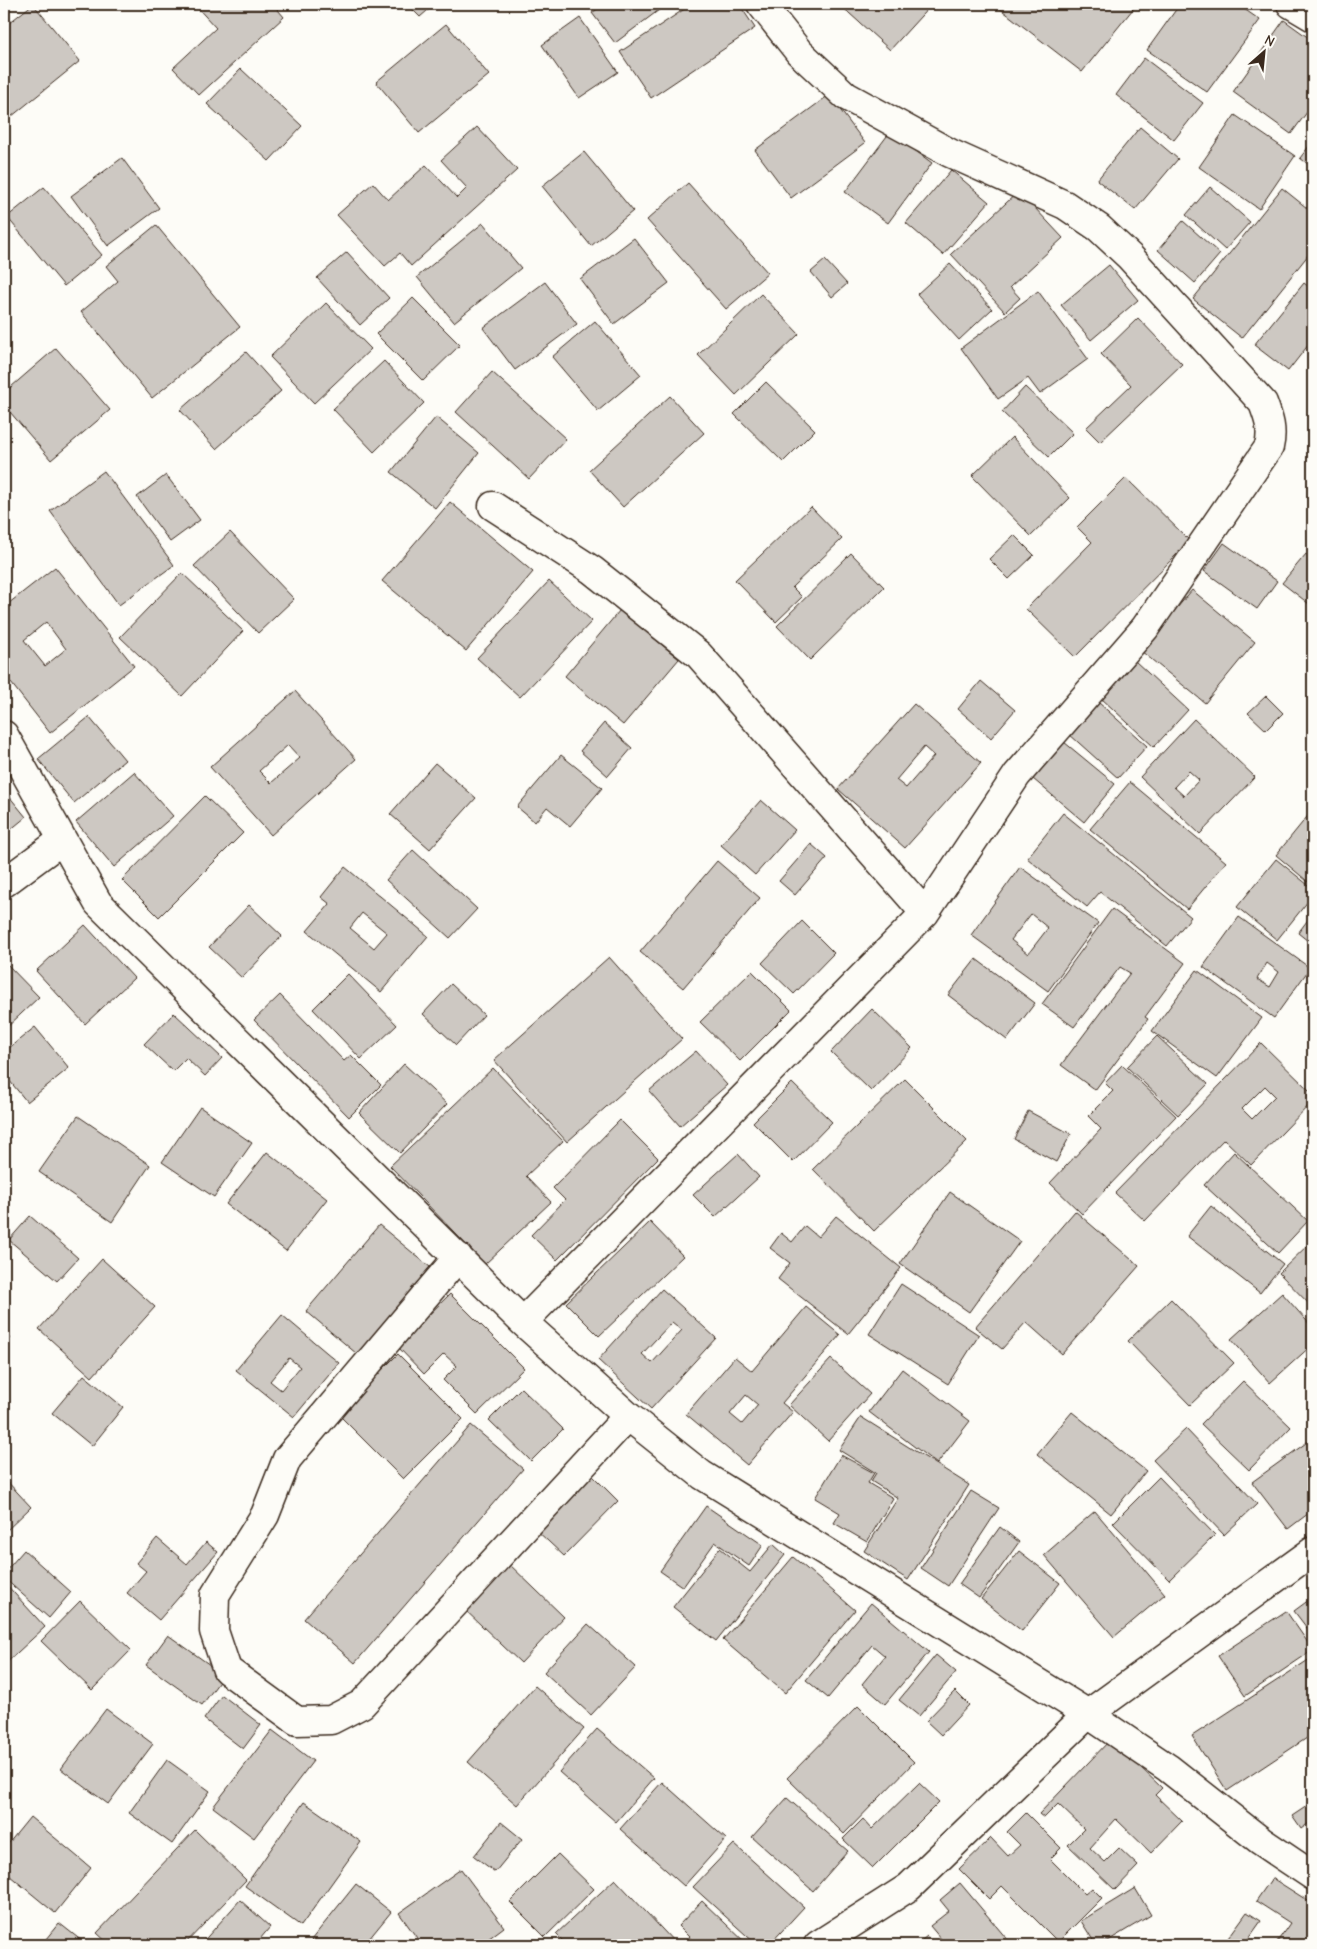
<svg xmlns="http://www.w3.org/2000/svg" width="1317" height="1949" viewBox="0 0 1317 1949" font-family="'Comic Neue',sans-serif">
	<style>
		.building { fill: #cdc8c2; stroke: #3b2a1e; fill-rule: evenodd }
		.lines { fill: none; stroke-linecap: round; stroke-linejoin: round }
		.minor-casing { stroke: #3b2a1e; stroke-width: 31 }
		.minor { stroke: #fdfcf7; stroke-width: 28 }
	</style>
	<rect width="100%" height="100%" fill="#fdfcf7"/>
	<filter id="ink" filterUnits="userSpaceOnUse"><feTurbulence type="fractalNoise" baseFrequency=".02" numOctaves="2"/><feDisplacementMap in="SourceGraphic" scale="10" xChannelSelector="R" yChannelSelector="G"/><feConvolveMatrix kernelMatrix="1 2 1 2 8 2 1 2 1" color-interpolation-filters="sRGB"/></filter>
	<g filter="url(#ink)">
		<path class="building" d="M33,4l47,57 -74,60 -2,-3v-91z
			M194,4h79l11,13 -85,78 -26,-27 43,-40z
			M407,4h28l-15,13z
			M569,4h13l-8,6z
			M604,4h63l-52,39 -23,-30z
			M692,4h47l16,24 -104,70 -31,-46z
			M839,4h93l-42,46z
			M994,4h143l-55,68z
			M1180,4h57l23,16 -53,72 -60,-42z
			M580,18l38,54 -39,26 -37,-53z
			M1284,20l29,21v63l-22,30 -58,-42z
			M446,24l43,51 -70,58 -43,-51z
			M1144,58l59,45 -29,37 -58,-45z
			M241,69l61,57 -33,35 -62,-57z
			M829,95l36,48 -74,55 -36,-48z
			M1235,115l60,41 -36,53 -60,-42z
			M477,127l40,43 -106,96 -11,-13 -15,13 -48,-51 36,-32 15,17 38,-35 31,33 10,-10 -26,-28z
			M1140,127l38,32 -43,51 -38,-30z
			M890,132l42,31 -44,60 -43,-31z
			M1313,141v27l-13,-10z
			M584,152l49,59 -42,35 -49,-60z
			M122,158l37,50 -51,38 -37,-50z
			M951,170l38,32 -46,53 -37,-32z
			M688,183l80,90 -42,36 -79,-89z
			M44,187l58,68 -38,31 -57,-69z
			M1210,187l40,35 -25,28 -39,-35z
			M1282,188l25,20 6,-8v49l-71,89 -49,-39z
			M1019,191l44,47 -53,49 10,11 -15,14 -54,-58z
			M1183,221l37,33 -25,29 -37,-33z
			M483,223l38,45 -67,54 -37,-45z
			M156,225l84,102 -88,71 -71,-86 37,-31 -12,-15z
			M634,238l35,45 -55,41 -34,-45z
			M347,252l42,46 -29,27 -43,-47z
			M825,260l22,24 -15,13 -21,-25z
			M950,264l42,45 -33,31 -42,-46z
			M1109,265l29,35 -47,40 -30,-35z
			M545,282l32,42 -62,46 -32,-42z
			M1304,283l9,7v49l-25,32 -34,-26z
			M1038,291l50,68 -48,35 -12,-16 -30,21 -37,-51z
			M761,294l38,40 -63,61 -38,-40z
			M413,298l47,47 -37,36 -47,-47z
			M326,303l45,46 -57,54 -44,-46z
			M1138,318l44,46 -82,78 -14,-14 45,-43 -30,-31z
			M595,321l46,54 -43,36 -46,-54z
			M56,348l54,62 -59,50 -47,-55v-12z
			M246,352l35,39 -65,58 -36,-39z
			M384,361l40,42 -50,49 -41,-43z
			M492,372l74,67 -37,40 -73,-67z
			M766,382l49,48 -32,32 -49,-48z
			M1025,387l48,46 -24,24 -47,-45z
			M670,396l34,37 -81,74 -34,-37z
			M436,417l43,36 -44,55 -44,-36z
			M1012,437l58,61 -39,38 -59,-60z
			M104,471l70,94 -55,40 -69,-94z
			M166,475l34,45 -30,22 -33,-45z
			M1126,478l64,63 -115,116 -49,-48 66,-67 -15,-15z
			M450,502l83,70 -67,79 -84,-70z
			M811,507l31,32 -50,48 10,10 -26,25 -41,-42z
			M230,532l64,67 -36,34 -64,-67z
			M1014,535l20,20 -25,24 -20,-20z
			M1224,543l53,38 -20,28 -53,-38z
			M851,553l33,34 -74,73 -33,-34z
			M1306,554l7,5v48l-31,-24z
			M55,567l79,99 -84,67 -46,-59v-67zM46,622l20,27 -21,17 -21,-26z
			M182,573l61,58 -61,65 -62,-59z
			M549,581l43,40 -72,76 -43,-39z
			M1192,590l63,52 -50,61 -64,-52z
			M620,610l59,49 -56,66 -58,-49z
			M1135,661l53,49 -34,37 -53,-49z
			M981,681l34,29 -24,28 -33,-29z
			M295,691l61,68 -85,76 -61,-68zM288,745l12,13 -29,25 -12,-12z
			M1266,696l17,17 -17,17 -18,-17z
			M1098,702l49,44 -29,32 -49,-44z
			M914,704l67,59 -76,85 -67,-59zM924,747l10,9 -28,32 -10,-8z
			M89,717l36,43 -51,43 -36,-44z
			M1194,719l61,58 -55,57 -60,-57zM1189,771l10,9 -15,16 -10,-9z
			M604,723l28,25 -24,28 -28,-25z
			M1064,742l51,42 -31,38 -51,-43z
			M561,755l41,33 -32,38 -23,-19 -12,15 -18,-15z
			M435,763l41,35 -46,51 -40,-35z
			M134,772l39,44 -59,51 -38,-45z
			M1130,782l96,80 -39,47 -97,-80z
			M4,790l22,27 -22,18z
			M205,796l38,37 -84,84 -37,-37z
			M761,800l34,30 -40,45 -34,-30z
			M1311,812l2,1v73l-37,-31z
			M1063,813l128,104 -24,29 -67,-54 -13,15 -60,-49z
			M811,844l16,14 -32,37 -16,-14z
			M413,850l64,59 -27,29 -64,-58z
			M1276,859l37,30v6l-36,45 -40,-33z
			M717,861l43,37 -77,90 -43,-36z
			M345,867l83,69 -47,56 -74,-61 23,-27 -9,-7zM362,913l25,20 -13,15 -24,-20z
			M1020,867l78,56 -50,68 -77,-56zM1031,914l17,14 -20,26 -17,-14z
			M249,905l33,31 -40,42 -33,-31z
			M1112,909l73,54 -40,54 3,2 -53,71 -34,-25 69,-92 -10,-6 -46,60 -32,-23z
			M1313,913v32l-15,-12z
			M1239,917l71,51 -36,50 -71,-51zM1267,963l12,9 -9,15 -13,-8z
			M802,921l32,32 -40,41 -32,-31z
			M85,925l49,53 -49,46 -49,-53z
			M609,957l73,82 -115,103 -73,-82z
			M976,959l59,44 -28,37 -59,-45z
			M4,961l35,36 -35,33z
			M1197,970l65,48 -45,60 -65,-47z
			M752,971l39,39 -51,51 -40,-39z
			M348,974l49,51 -36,34 -48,-50z
			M451,984l33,31 -28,30 -33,-31z
			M280,995l64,66 7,-6 30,30 -32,32 -95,-97z
			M872,1009l40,39 -41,43 -40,-39z
			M174,1013l48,45 -17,18 -19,-18 -13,13 -29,-27z
			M35,1027l34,41 -42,34 -23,-28v-22z
			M1157,1036l51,48 -30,31 -51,-48z
			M1261,1043l52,51v7l-62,64 -27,-26 -79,82 -30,-28zM1265,1086l10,10 -23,23 -10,-10z
			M696,1051l31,34 -47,41 -31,-35z
			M404,1064l43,40 -47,49 -41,-40z
			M1122,1065l54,51 -94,98 -32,-31 51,-54 -13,-13 25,-25 -8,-8z
			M493,1068l70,73 -37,35 25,26 -66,62 -95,-98z
			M905,1079l62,62 -93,90 -61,-62z
			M792,1083l40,39 -39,40 -40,-40z
			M200,1107l52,36 -38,54 -52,-35z
			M1028,1111l43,23 -15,28 -42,-23z
			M78,1116l72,49 -38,57 -73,-50z
			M620,1120l38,38 -101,102 -26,-25 34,-35 -12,-12z
			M267,1152l60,47 -41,52 -60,-47z
			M1234,1152l74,69 -30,32 -74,-68z
			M738,1154l21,23 -44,40 -22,-22z
			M950,1192l70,49 -51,71 -69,-48z
			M1211,1206l72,58 -23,29 -73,-57z
			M1075,1211l64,55 -77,88 -36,-32 -24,27 -27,-22z
			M30,1216l48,42 -21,23 -48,-41z
			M836,1216l65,52 -53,66 -70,-55 12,-16 -20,-15 11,-15 11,9 13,-16 13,11z
			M650,1222l33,34 -84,80 -33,-33z
			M379,1225l51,42 -73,87 -51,-43z
			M1313,1240v68l-34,-35z
			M102,1259l53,48 -63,70 -53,-48z
			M901,1284l78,51 -31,49 -79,-50z
			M662,1289l54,49 -65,71 -53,-49zM672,1322l10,8 -30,33 -10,-9z
			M1282,1293l31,35v16l-43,39 -39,-44z
			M450,1294l74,74 -47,46 -34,-34 14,-14 -13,-12 -20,20 -27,-28z
			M1171,1299l63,64 -44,42 -62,-64z
			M806,1307l34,28 -58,68 11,9 -46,53 -61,-51 49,-57 17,14zM746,1395l12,10 -16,19 -12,-10z
			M282,1315l57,48 -45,54 -58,-47zM289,1358l11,9 -19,23 -11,-9z
			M4,1331l7,7 -7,7z
			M398,1354l65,65 -60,60 -65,-65z
			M831,1359l39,35 -42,47 -39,-36z
			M902,1369l68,52 -33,43 -68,-52z
			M84,1375l39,32 -31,39 -40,-33z
			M1243,1381l48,46 -42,43 -48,-46z
			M521,1388l42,41 -32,32 -42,-41z
			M1072,1412l74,59 -35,43 -74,-60z
			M861,1417l108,68 -61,95 -44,-29 34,-53 -27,-17 5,-8 -37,-23z
			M471,1425l52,44 -168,194 -51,-44z
			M1186,1429l71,75 -33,31 -71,-75z
			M1313,1438v72l-25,19 -36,-47z
			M841,1455l33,18 -6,10 25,15 -26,44 -33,-19 6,-10 -25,-15z
			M589,1472l29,29 -54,55 -30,-28z
			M1159,1477l56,58 -46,45 -56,-57z
			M4,1478l27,29 -27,26z
			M971,1491l28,17 -51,78 -27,-18z
			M706,1506l57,39 -14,21 -34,-24 -32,45 -23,-16z
			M1095,1511l70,83 -51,43 -70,-82z
			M1000,1527l19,15 -40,56 -20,-14z
			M157,1538l30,26 19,-22 12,10 -59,68 -32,-27 19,-22 -10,-8z
			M773,1544l12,11 -69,86 -43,-34 47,-59 30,24z
			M24,1550l47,42 -22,26 -45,-40v-5z
			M1019,1551l41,32 -38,48 -41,-32z
			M793,1557l62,53 -70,83 -62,-53z
			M507,1562l57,55 -43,46 -59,-56z
			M4,1582l41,45 -41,38z
			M1313,1597v39l-19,-25z
			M80,1601l51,49 -39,40 -51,-49z
			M871,1603l58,49 -44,52 -23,-20 23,-28 -13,-11 -44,53 -22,-18z
			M1286,1611l27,39 -68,46 -27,-40z
			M588,1624l48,43 -45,48 -47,-43z
			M168,1635l56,40 -22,30 -56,-40z
			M936,1655l20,17 -37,44 -20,-16z
			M1313,1657v77l-86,57 -35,-55z
			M535,1686l49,43 -67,76 -49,-43z
			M955,1691l14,14 -28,30 -15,-14z
			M222,1695l39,30 -18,24 -39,-30z
			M858,1706l56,56 -70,72 -57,-56z
			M106,1709l47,35 -45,60 -47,-35z
			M597,1729l57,49 -38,44 -57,-50z
			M272,1730l41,31 -59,77 -41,-31z
			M1111,1739l51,49 -7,7 27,26 -31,32 -35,-34 -26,29 15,14 14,-14 19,18 -23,24 -47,-45 16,-16 -26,-25 -14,14 -5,-4z
			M167,1760l43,31 -38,53 -43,-31z
			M662,1782l64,57 -42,47 -64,-57z
			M919,1783l20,19 -66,66 -30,-29 20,-20 9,10z
			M787,1798l61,53 -35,40 -61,-54z
			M304,1802l57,40 -60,84 -56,-40z
			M1313,1802v18l-12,9 -9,-13z
			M1026,1813l35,35 -11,11 35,35 7,-6 10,10 -44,44 -56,-56 -13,13 -30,-30 32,-31 17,18 12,-11 -13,-13z
			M30,1817l61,51 -36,45 -51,-42v-22z
			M501,1822l21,17 -27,33 -21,-16z
			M195,1830l51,50 -62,65h-74l-13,-12z
			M734,1844l70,63 -35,38h-12l-64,-58z
			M558,1854l36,35 -49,48 -35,-35z
			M461,1869l43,58 -24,18h-58l-23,-32z
			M1272,1878l41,26v8l-4,7 4,3v19l-2,4h-36l15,-22 -34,-22z
			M615,1879l62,66h-110l-11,-11z
			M960,1883l52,62h-66l-16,-19 19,-15 -9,-11z
			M356,1884l35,28 -27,33h-47l-6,-5z
			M1135,1888l16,27 -50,30h-5l-15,-24z
			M240,1900l30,27 -15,18h-55z
			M702,1901l46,44h-51l-19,-19z
			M1247,1912l14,9 -17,24h-21z
			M59,1923l28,22h-46z
			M927,1936l9,9h-20z"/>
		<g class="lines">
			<g class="minor-casing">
				<path id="minor" d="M1291,4l22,13
					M493,506l99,64 107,85 226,258
					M4,735l94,168 425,419 105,94 74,59 386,239 80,54 93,73 52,35
					M4,883l58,-43
					M458,1257l-171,202 -22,56 -50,80 -1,36 13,39 70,51 34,-1 31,-16 266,-288
					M523,1322l402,-409 92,-138 128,-147 124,-181c4,-17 0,-28 -6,-44l-133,-146 -31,-29 -34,-23 -115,-52 -104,-57 -47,-44 -38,-48
					M818,1945l91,-58 179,-173 225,-163"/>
			</g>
			<use href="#minor" class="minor"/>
		</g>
	</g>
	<rect width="1317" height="1949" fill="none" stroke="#fdfcf7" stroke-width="20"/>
	<rect x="10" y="10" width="1297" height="1929" fill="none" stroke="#3b2a1e" stroke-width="2" filter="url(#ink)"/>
	<g transform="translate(1264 52) rotate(27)" stroke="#fdfcf7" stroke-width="4" paint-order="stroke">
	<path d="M0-4L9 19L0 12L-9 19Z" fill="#3b2a1e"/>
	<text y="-8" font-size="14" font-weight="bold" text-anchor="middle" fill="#3b2a1e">N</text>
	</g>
</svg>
